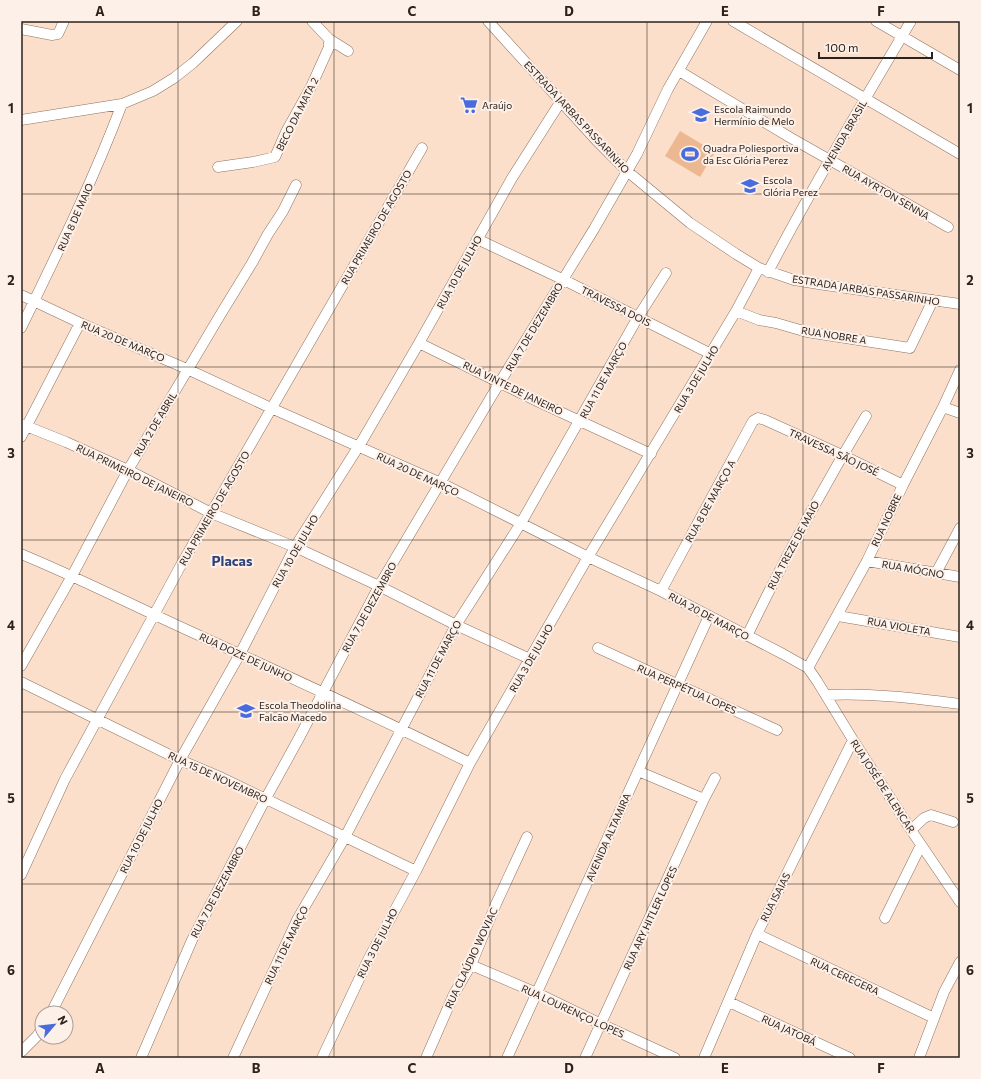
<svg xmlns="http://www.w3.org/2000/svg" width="981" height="1079" viewBox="0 0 981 1079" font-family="Commissioner,sans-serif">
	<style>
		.green { fill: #ebb891 }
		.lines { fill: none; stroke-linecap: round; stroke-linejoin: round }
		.minor-casing { stroke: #8c7360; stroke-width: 11 }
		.minor { stroke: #fff; stroke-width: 10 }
		.grid { fill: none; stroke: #2d221b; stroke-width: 1; stroke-opacity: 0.55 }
		.labels { text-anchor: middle; stroke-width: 4; stroke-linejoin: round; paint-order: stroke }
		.poi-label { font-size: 10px; fill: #2d221b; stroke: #fcf0e8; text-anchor: start }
		.street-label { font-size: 10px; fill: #2d221b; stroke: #fcf0e8 }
		.district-label { font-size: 14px; font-weight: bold; fill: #2e417a; stroke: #fcf0e8 }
		.neatline { fill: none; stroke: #2d221b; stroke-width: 1.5 }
		.grid-label { font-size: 13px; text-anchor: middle; font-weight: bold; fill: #2d221b }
	</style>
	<rect width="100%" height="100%" fill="#fcdfcb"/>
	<path class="green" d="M680,131l35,21 -15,25 -35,-21z"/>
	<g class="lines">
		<g class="minor-casing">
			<path id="minor" d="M312,21l17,18 19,12
				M488,21l108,119 31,31 63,52 46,31 23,14 35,12 31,5 135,19
				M733,21l227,133
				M876,21l84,49
				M21,29l31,6 6,-1 6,-13
				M679,71l112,67 157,89
				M21,120l101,-16 31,-13 21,-13 19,-15 44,-42
				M218,167l35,-5 22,-5 11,-25 25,-45 18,-40v-8
				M477,239l85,40 149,75
				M768,272c45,-86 94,-168 143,-251
				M21,295l57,27 109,47 84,39 170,75 147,74 73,34 122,63 25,14 9,13 36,59 58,90 49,72
				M736,311l23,9 17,3 31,9 103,16 23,-48
				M21,328c36,-74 72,-147 101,-224
				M419,343l122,60 110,51
				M943,407l17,6
				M21,424l45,18 62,28 83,43 84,34 84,39 77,39 74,34
				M21,437l59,-114
				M21,554c51,21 101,46 151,69 100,46 200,91 298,140
				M867,561l93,16
				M936,573l24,-45
				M661,591l92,-170 5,-3 7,2 77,35 61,30
				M838,616l122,21
				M747,636c36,-75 76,-148 119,-220
				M598,648l179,82
				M21,666l51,-90 56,-106 94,-158 30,-49 16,-29 15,-23 13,-26
				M808,668l59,-107 36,-76 40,-78 17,-37
				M21,682l159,78 38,16 198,95
				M826,695c45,-2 89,3 134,9
				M638,771l66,28
				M911,830l13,-12 7,-3 22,7
				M21,875l44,-96 116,-214 241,-417
				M885,918l36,-73
				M757,934l177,84
				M471,965l66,28 64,31 74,34
				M729,1002l121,56
				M51,1013l129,-253 60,-106 55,-107 67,-106 57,-98 93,-165 49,-77
				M21,1052l16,-16 5,-7
				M141,1058l51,-118 74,-142 33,-60 80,-152 121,-204 94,-153 43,-75 31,-65 39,-68
				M233,1058l64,-138 48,-83 111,-212 65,-102 117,-206 28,-44
				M322,1058l47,-100 47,-87 54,-108 118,-206 148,-246 23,-43
				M426,1058l28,-64 17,-29 25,-61 31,-67
				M507,1058l202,-442
				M585,1058l119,-259 11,-21
				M704,1058l53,-124 96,-194
				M919,1058l25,-66 16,-30"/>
		</g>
		<use href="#minor" class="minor"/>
	</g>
	<path class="grid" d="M178,21v1037M334,21v1037M490,21v1037M647,21v1037M803,21v1037M21,194h939M21,367h939M21,540h939M21,712h939M21,884h939"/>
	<defs>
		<g id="supermarket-bare" transform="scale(1.38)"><path d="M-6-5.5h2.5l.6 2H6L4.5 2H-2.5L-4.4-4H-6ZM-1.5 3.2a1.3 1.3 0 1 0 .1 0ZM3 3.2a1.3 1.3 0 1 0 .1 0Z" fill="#486bde" stroke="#fcf0e8" stroke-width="2.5" paint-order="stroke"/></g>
		<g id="school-bare" transform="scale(1.38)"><path d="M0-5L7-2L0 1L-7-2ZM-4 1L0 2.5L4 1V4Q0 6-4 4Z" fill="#486bde" stroke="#fcf0e8" stroke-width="2.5" paint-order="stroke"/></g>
		<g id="stadium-bare" transform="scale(1.38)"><path d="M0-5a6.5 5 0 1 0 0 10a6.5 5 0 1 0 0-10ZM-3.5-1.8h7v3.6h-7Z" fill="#486bde" stroke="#fcf0e8" stroke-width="2.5" paint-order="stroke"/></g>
	</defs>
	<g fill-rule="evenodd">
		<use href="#supermarket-bare" x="469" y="105"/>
		<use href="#school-bare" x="701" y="115"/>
		<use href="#stadium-bare" x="690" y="154"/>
		<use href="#school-bare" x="750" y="186"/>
		<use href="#school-bare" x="246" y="711"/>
	</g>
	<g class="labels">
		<g class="poi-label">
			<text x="482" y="109">Araújo</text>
			<text x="714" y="113">Escola Raimundo<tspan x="714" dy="12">Hermínio de Melo</tspan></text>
			<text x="703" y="152">Quadra Poliesportiva<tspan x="703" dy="12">da Esc Glória Perez</tspan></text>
			<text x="763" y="184">Escola<tspan x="763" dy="12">Glória Perez</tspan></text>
			<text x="259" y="709">Escola Theodolina<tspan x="259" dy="12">Falcão Macedo</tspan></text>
		</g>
		<g class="street-label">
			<text transform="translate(297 114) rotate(-63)" y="4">BECO DA MATA 2</text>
			<text transform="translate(577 117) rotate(47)" y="4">ESTRADA JARBAS PASSARINHO</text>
			<text transform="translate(844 135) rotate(-60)" y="4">AVENIDA BRASIL</text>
			<text transform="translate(886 192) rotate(30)" y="4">RUA AYRTON SENNA</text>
			<text transform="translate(75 217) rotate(-66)" y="4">RUA 8 DE MAIO</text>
			<text transform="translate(376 227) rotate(-60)" y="4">RUA PRIMEIRO DE AGOSTO</text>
			<text transform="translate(459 272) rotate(-61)" y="4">RUA 10 DE JULHO</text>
			<text transform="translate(866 290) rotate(9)" y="4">ESTRADA JARBAS PASSARINHO</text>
			<text transform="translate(616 306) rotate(27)" y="4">TRAVESSA DOIS</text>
			<text transform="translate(534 327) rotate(-59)" y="4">RUA 7 DE DEZEMBRO</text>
			<text transform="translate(834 335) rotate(9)" y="4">RUA NOBRE A</text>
			<text transform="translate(123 341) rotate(23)" y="4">RUA 20 DE MARÇO</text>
			<text transform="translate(696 379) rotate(-59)" y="4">RUA 3 DE JULHO</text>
			<text transform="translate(603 380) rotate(-61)" y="4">RUA 11 DE MARÇO</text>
			<text transform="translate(513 388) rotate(26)" y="4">RUA VINTE DE JANEIRO</text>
			<text transform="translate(155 424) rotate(-59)" y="4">RUA 2 DE ABRIL</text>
			<text transform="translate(834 452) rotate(25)" y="4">TRAVESSA SÃO JOSÉ</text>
			<text transform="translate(418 474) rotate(25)" y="4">RUA 20 DE MARÇO</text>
			<text transform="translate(135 475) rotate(26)" y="4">RUA PRIMEIRO DE JANEIRO</text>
			<text transform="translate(710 501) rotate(-61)" y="4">RUA 8 DE MARÇO A</text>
			<text transform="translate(214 508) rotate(-60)" y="4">RUA PRIMEIRO DE AGOSTO</text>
			<text transform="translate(886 520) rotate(-65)" y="4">RUA NOBRE</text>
			<text transform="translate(793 545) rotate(-62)" y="4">RUA TREZE DE MAIO</text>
			<text transform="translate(295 551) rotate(-60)" y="4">RUA 10 DE JULHO</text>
			<text transform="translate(913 569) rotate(10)" y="4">RUA MÓGNO</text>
			<text transform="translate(369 607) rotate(-61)" y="4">RUA 7 DE DEZEMBRO</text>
			<text transform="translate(709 616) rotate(28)" y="4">RUA 20 DE MARÇO</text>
			<text transform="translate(899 626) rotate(10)" y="4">RUA VIOLETA</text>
			<text transform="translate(246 657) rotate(25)" y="4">RUA DOZE DE JUNHO</text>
			<text transform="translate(531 658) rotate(-60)" y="4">RUA 3 DE JULHO</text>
			<text transform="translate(438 659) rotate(-62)" y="4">RUA 11 DE MARÇO</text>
			<text transform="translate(687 689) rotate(24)" y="4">RUA PERPÉTUA LOPES</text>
			<text transform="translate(218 777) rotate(25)" y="4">RUA 15 DE NOVEMBRO</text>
			<text transform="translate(883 786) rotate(57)" y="4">RUA JOSÉ DE ALENCAR</text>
			<text transform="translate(141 836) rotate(-63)" y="4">RUA 10 DE JULHO</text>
			<text transform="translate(608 837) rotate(-66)" y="4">AVENIDA ALTAMIRA</text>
			<text transform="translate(217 892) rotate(-62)" y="4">RUA 7 DE DEZEMBRO</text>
			<text transform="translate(775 897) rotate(-63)" y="4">RUA ISAIAS</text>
			<text transform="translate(650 918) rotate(-65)" y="4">RUA ARY HITLER LOPES</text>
			<text transform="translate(377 943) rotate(-63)" y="4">RUA 3 DE JULHO</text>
			<text transform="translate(286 945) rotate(-64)" y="4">RUA 11 DE MARÇO</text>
			<text transform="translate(471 958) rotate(-65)" y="4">RUA CLAÚDIO WOVIAC</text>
			<text transform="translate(845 976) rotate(25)" y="4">RUA CEREGERA</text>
			<text transform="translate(573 1011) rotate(25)" y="4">RUA LOURENÇO LOPES</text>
			<text transform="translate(789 1030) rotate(25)" y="4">RUA JATOBÁ</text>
		</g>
		<g class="district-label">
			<text x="232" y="566">Placas</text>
		</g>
	</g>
	<rect width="981" height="1079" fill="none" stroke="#fcf0e8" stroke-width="44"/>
	<g transform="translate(54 1025) rotate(62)"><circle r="19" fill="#fcf0e8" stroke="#a99e96"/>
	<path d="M0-3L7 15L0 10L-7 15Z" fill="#486bde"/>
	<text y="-6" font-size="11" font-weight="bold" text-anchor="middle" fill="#2d221b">N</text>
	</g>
	<path d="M819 52v6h113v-6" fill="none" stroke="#2d221b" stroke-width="2"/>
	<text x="825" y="52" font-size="12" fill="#2d221b" stroke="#fcf0e8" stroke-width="3" paint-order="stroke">100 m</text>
	<rect x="22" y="22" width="937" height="1035" class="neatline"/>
	<g class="grid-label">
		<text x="100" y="16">A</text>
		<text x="256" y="16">B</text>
		<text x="412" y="16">C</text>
		<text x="569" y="16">D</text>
		<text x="725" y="16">E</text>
		<text x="881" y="16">F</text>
		<text x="11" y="113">1</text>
		<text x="970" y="113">1</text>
		<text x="11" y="285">2</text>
		<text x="970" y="285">2</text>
		<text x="11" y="458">3</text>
		<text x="970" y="458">3</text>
		<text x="11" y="630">4</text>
		<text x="970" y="630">4</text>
		<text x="11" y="803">5</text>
		<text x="970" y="803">5</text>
		<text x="11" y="975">6</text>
		<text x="970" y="975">6</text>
		<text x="100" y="1073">A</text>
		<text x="256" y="1073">B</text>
		<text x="412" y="1073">C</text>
		<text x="569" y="1073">D</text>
		<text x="725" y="1073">E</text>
		<text x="881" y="1073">F</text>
	</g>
</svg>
